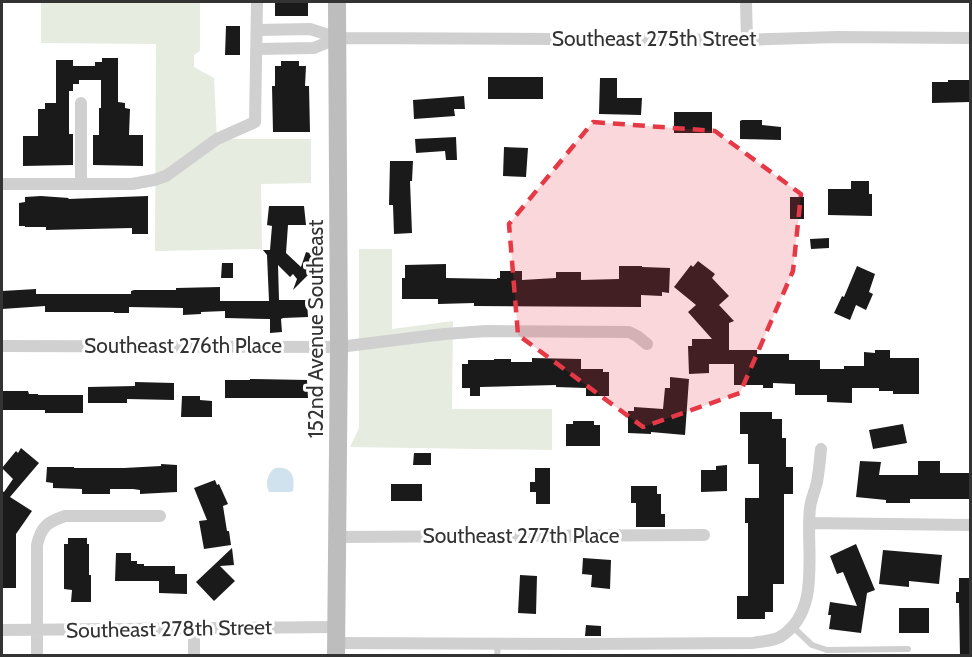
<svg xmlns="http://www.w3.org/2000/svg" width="972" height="657" viewBox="0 0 972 657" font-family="Cabin,sans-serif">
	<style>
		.green { fill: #e6ecdf }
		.water { fill: #cfe2ee }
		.building { fill: #1a1a1a }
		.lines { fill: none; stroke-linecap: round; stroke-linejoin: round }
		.lane { stroke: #d0d0d0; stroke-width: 6 }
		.street { stroke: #d0d0d0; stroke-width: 12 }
		.secondary { stroke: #bdbdbd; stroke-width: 18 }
		.marked { fill: #e63946; fill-opacity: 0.2; stroke: #e63946; stroke-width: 4.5; stroke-dasharray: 12 8; stroke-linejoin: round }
		.labels { text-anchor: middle; stroke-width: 6; stroke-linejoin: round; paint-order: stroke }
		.street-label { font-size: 21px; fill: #333; stroke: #fff }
	</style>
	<rect width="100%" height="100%" fill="#fff"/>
	<path class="green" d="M41,2h159v49l-6,4v12l20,11 3,61h94v44l-50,1 1,65 -107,2 1,-207 -115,-1z
		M359,249h33v80l61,-8 -1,88h100v41l-202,-3 9,-19z"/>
	<path class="water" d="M275,468c17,-2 20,8 18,23l-3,1h-21c-4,-8 -2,-19 6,-24z"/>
	<path class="building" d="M275,2h33v14h-33z
		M226,26h14v29h-15z
		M102,58h16v44l7,1v5l5,1 -1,26h14v31l-50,-1v-30h6v-27h2v-28h-22v4h-6v7h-4v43h4v31l-50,1v-30h15v-27h7v-6h11v-43h17v6h22v-4h7z
		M281,61h18v5h7l-1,20h4l1,46h-37l-1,-46h3v-20h6z
		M488,77h55v22h-55z
		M600,78h17v20h25l-1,17 -42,-1z
		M948,80h22v22l-38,1v-21h16z
		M464,96l1,13h-11l1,7 -41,3 -1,-19z
		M674,112h38v21h-38z
		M742,120h20v5l19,2v13l-41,-1v-18z
		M456,137l1,23h-11l-1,-9 -29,2 -1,-14z
		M504,147l24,1 -2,29 -23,-1z
		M390,161h23l-1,20h-2l2,52 -18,1 -1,-29h-4z
		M851,181h18v13h3v22l-44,-1v-26h23z
		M41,196l28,2 -1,1 80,-3v38h-16v-6l-86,2v-3h-21v-1h-6v-23l6,-1v-5z
		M790,197h14v22h-14z
		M269,206h35l2,19h-18l-2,28 15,14 5,-15 14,4 -4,11 -23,23 4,-11 -4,-5 -3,3 -12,-12 1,35h28l1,17 -25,1 -2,1 1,13 -12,1v-14l-45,-1v-7l-24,1v2l-18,1v-7l-54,-1v6h-15v-1h-69v-6l-43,3v-18l34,-2v5h95v-3l3,-1h42v-2l44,-1v14h49l-2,-46 -4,-5h7l2,-24 -5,-1z
		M829,238v10l-18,1 -1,-10z
		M698,261l17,13 -3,4 17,18 -10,9 15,16 -5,2v27h28v4h32v6h31v9h24v-3h20v-14l11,1v-3h15v8h29v36h-26v-3h-14v-3h-27v15l-25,-1v-7h-32v-11l-22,-1v5h-10v-3h-29v-21h-25v9l-20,1 -1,-28h4v-7h20l-24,-27 8,-7 -22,-18 17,-22 2,2z
		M222,263h11v15h-12z
		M446,264v14l51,1v-1h3v-7h22v9l34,-2v-6h25v8l38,-1v-13h23v1l28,1 -1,25 -7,-1v4l-21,-1v12l-167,-1v-3l-36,1v-5h-36v-21h3v-13z
		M857,266l18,8 -6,18 4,2 -7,16 -10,-5 -6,15 -16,-7 8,-17 2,1z
		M532,358l49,1v10h22v3h6v24h-23v-8l-30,-1v-2l-76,2v9h-10v-8h-8v-24h6v-4h26v-1h17v3h21z
		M670,377l19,2 -4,56 -34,-3v2l-23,-1v-22h6v-4l29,2 2,-21h5z
		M250,379l57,1 1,18h-83v-18h25z
		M135,382l39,1v17l-47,-1v4h-39v-16l47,-1z
		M2,391h26l1,3h9v1h45v18h-38v-3h-43z
		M182,396h18v4l12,1v16h-31z
		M740,412h32v7h10v19h4v29h7v27h-9v90h-11v28h-8v7h-28v-23h11v-73h-3v-25h14v-34h-11v-30h-8z
		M573,421h21v4h6v21h-34v-22h7z
		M903,424l4,19 -34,6 -4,-19z
		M21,448l18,15 -29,34 22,14 -16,23v54h-14v-97l2,1 9,-13 -11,-11 14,-17 2,2z
		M414,453h17v12h-18z
		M860,461l21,1 -2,13h39v-14h22v12h30v26h-60v4h-24v-3l-30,-3z
		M161,464l16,1v27l-37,2v-4l-7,-1h-23v5h-28v-5l-29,-1v-5l-7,-1 1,-15h27v1h50l37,-2z
		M727,465v26l-26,1v-22h15v-4z
		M535,468h15v36h-14v-12h-6v-10h5z
		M215,480l2,5 2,-1 9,20 -5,2 4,25h2l2,14 -27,4 -5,-28 8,-1 -13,-32z
		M391,484h31v17h-31z
		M631,486h26v8h4v20h4v13h-29v-24h-5z
		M68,538h19v6h2v31h2v27h-20l1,-12 -8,-1v-45h4z
		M856,544l19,46 -8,3 -6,40 -32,-4 2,-14h-3l2,-13 27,4 -14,-34 -6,2 -7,-18z
		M232,548l2,17 -14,1 15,15 -21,20 -18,-19z
		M883,550l59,5 -3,29 -30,-3v6l-30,-3z
		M116,553h15v8h6v3h7v2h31v8h12v20l-28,-1v-12h-44z
		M583,558l28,2 -1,29 -19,-2 1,-12 -10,-1z
		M520,575l17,1 -1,38 -18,-1z
		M959,578h11v78h-10l-1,-53h-3v-11h3z
		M899,608h30v25h-30z
		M586,625l15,1v10h-16z"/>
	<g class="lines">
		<path class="lane" d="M793,627l19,18 15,5 81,-1
			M497,656l1,-12"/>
		<path class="street" d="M746,2l1,38
			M257,30l53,-1 28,9 400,2 100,-3 132,1
			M257,49l57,-1 24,-10
			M81,103v81
			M2,184h130l22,-4 12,-4 51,-37 38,-17 2,-120
			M2,346l337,1 105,-13 43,-3 142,1 8,4 10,8
			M809,523l161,2
			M338,537l366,-2
			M194,628v28
			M2,630l334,-3
			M335,643l252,1 166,-1c9,-2 20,-2 27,-6 43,-26 25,-88 30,-129 1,-9 5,-17 7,-26 2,-11 3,-22 4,-33
			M37,656v-111c4,-18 10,-23 28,-29h95"/>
		<path class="secondary" d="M336,656l3,-309 -2,-345"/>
	</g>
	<path class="marked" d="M593,122l122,9 86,63 -8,77 -53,122 -97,34 -125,-92 -9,-111z"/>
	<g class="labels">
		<g class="street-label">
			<text x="654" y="46">Southeast 275th Street</text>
			<text transform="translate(316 329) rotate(-90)" y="7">152nd Avenue Southeast</text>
			<text x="183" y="353">Southeast 276th Place</text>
			<text x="521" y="543">Southeast 277th Place</text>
			<text transform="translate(169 629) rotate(-1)" y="7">Southeast 278th Street</text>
		</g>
	</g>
	<rect width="972" height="657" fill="none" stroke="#333333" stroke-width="6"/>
</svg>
